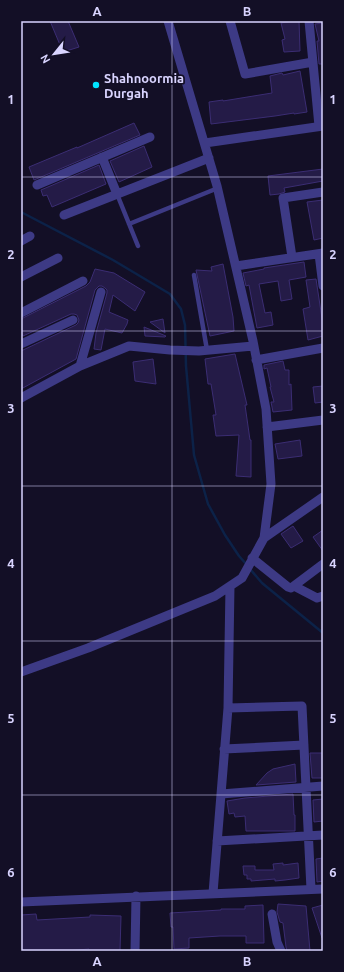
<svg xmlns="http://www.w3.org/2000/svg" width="344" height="972" viewBox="0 0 344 972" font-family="Ubuntu,sans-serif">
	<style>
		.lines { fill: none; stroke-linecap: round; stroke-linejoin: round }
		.stream { stroke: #0c2248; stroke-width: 2.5 }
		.building { fill: #241b47; stroke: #3b2d73 }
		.service { stroke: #3d3a85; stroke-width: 4.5 }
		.minor { stroke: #3d3a85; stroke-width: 9 }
		.grid { fill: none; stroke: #d9d4ff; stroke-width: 1; stroke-opacity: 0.55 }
		.poi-dot { fill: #00e5ff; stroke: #130f26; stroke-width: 1.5 }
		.labels { text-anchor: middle; stroke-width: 3.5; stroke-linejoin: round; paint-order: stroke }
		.poi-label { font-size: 13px; font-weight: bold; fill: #d9d4ff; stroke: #130f26; text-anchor: start }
		.neatline { fill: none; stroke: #d9d4ff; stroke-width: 1.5 }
		.grid-label { font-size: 13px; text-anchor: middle; font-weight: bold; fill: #d9d4ff }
	</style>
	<rect width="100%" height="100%" fill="#130f26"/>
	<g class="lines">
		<path class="stream" d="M21,212l92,48 57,34 11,15 4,16 1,41 8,89 14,49 17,31 14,21 8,9
			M250,569l12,14 61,50"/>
	</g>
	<path class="building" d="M50,21h18l11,26 -16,5z
		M293,21h6l1,30 -16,1 -2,-12 3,-1 -4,-16z
		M323,23v41h-4l-2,-23h2l-4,-17z
		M300,71l7,41 -13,2v-1l-19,3 -64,8 -2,-22 14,-2v1l49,-8 -2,-17 12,-3 1,2z
		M134,123l6,12 -106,45 -5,-13 48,-20v1z
		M144,146l8,21 -33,15 -9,-21z
		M99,165l7,19 -54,23 -5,-12 -4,1 -2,-6z
		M323,169v12l-39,7 1,4 -6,2 -9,1 -2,-19z
		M323,200v38l-9,2 -7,-38z
		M304,262l2,15 -17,3 3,19 -11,2 -3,-20 -19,3 6,29 6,-1 2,13 -16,3 -8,-43 -3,1 -3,-13 21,-4v-1z
		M223,264l10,53 1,14 -24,5 -14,-66 16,1 -1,-4z
		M95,269l19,4 31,19 -10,19 -22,-16 -4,17 19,8 -1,4 -5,9 -17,-4 -4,21 -7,-1 2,-16 11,-40v-3l-2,-2 -3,-2h-3l-4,4 -19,69 -55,30v-38l55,-26 2,-2 1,-3 -2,-5 -3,-1h-3l-48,22 -2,-4v-13l65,-33 4,-4z
		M316,279l7,46v11l-15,4 -5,-31 7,-2 -4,-27z
		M163,319l2,14 -15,-11z
		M144,327l22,9 -1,1 -20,-1z
		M235,354l12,51h-2l5,35h1v37l-15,-1 3,-41 -23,1 -3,-21h3l-5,-31h-3l-3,-25z
		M153,359l3,25 -21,-3 -2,-19z
		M283,361l2,9h4v15l2,-1 1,26 -19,2 -2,-10h3l-4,-15h1l-4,-19 -3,1v-4z
		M323,386v16l-8,1 -2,-16z
		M300,440l2,16 -24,3 -3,-15z
		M293,526l10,15 -12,7 -10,-14z
		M323,530v21l-10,-14z
		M310,753h13v25h-11z
		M295,764l1,18 -40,3 11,-12 6,-4z
		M293,794l1,21h1v16h-49l-1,-15 -10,1 -1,-4 -5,1 -2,-13 18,-3z
		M323,799v22l-9,1 -1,-22z
		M323,858v23l-6,1 -1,-23z
		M283,863v2l15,-2 1,15 -14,2 -10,1v-2l-24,2v-2h-4v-4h-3l-1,-9h12v4h19l-1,-6z
		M278,904l28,2 4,45h-23l-1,-4 -3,-24 -3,-1 -3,-10z
		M263,905l1,38h-18v-7h-26l-31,2v10l-15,1 -1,-22h-2l-1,-14 51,-3v-1h24v-3z
		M323,905v33h-1l-10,-30z
		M36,914l1,6 53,-3v-2l31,1 -1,35h-31v-2l-22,2h-46v-36z"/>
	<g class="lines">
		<path class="service" d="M117,194l21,52
			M129,224l89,-36
			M194,275l13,75"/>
		<path class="minor" d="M230,21l15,53 68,-12
			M309,21l10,105
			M205,143l118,-17
			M102,157l15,37
			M37,185l113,-48
			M64,215l145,-57
			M21,241l9,-5
			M319,254l4,32
			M292,257l-9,-59 40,-6
			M236,266l87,-13
			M21,277l37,-19
			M21,313l62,-32
			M21,344l52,-24
			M256,360l67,-12
			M80,366l21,-74
			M21,398l59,-32 49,-20 41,4 29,1 54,-5
			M267,427l56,-7
			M264,538l59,-41
			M252,558l36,29 3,1 32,-24
			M294,586l23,12 6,-2
			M21,672l67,-24 127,-52 27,-18 22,-40 7,-54 -5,-75 -13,-68 -36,-155 -49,-165
			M228,708l74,-2 9,183
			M224,749l80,-4
			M221,794l102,-8
			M217,841l106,-6
			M213,893l15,-185 2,-122
			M21,902l302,-13
			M272,914l5,28 4,9
			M135,951l1,-55"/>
	</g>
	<path class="grid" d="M172,21v930M21,177h302M21,331h302M21,486h302M21,641h302M21,795h302"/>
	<circle class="poi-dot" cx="96" cy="85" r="4"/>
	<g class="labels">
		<g class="poi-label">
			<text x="104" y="83">Shahnoormia<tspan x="104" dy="15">Durgah</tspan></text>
		</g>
	</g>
	<rect width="344" height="972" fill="none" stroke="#130f26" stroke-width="44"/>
	<g transform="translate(54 54) rotate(240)" stroke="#130f26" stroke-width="3" paint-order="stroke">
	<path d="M0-3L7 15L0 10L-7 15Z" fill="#d9d4ff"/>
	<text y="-6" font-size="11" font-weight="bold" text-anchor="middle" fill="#d9d4ff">N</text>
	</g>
	<rect x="22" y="22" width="300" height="928" class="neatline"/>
	<g class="grid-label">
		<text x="97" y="16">A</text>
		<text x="247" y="16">B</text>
		<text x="11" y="104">1</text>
		<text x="333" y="104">1</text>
		<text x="11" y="259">2</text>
		<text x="333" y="259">2</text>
		<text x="11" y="413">3</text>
		<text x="333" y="413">3</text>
		<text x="11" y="568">4</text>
		<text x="333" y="568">4</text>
		<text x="11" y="723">5</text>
		<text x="333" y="723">5</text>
		<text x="11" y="877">6</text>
		<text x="333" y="877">6</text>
		<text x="97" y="966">A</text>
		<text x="247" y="966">B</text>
	</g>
</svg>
